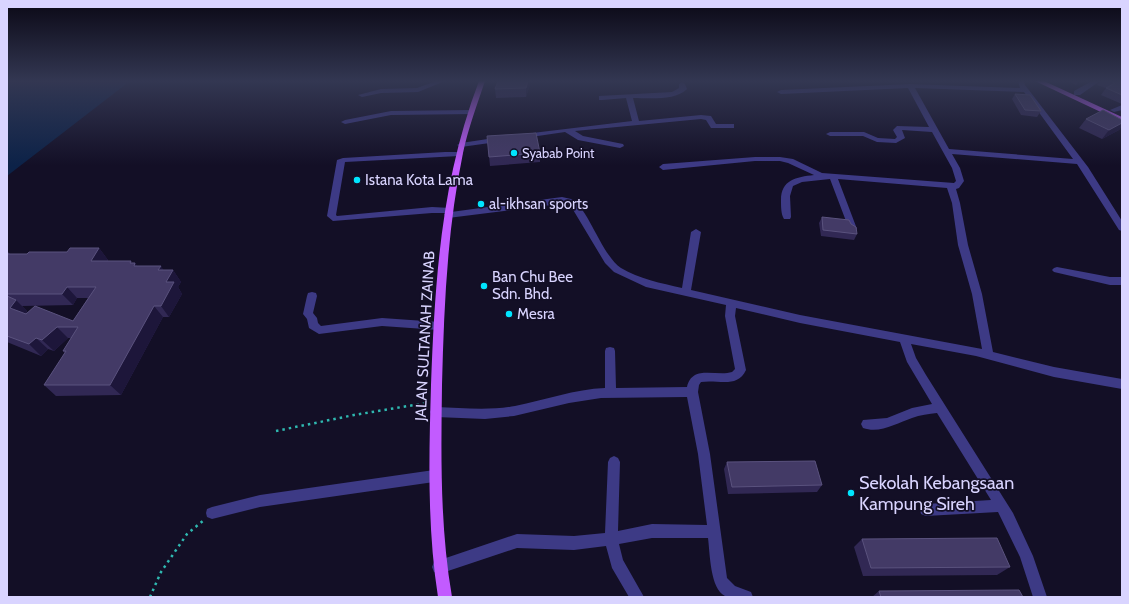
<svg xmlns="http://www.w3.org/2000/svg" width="1129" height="604" viewBox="0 0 1129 604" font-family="Cabin,sans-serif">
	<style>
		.water { fill: #0c2248 }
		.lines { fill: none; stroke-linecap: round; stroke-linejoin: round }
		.path { stroke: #2fb8b0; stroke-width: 2.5; stroke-dasharray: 2.5 4; stroke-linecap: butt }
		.minor { fill: #3d3a85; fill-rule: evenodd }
		.major { fill: #c25bff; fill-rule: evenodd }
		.wall { fill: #312854; fill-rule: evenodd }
		.shaded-wall { fill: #1d163a }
		.building { fill: #433a66; stroke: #5a527e }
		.poi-dot { fill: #00e5ff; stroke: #130f26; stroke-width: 1.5 }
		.labels { text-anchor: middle; stroke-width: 3.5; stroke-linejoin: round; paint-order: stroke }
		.far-poi-label { font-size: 13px; fill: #d9d4ff; stroke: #130f26; text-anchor: start }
		.poi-label { font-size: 15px; fill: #d9d4ff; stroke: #130f26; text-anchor: start }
		.street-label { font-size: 15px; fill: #d9d4ff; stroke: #130f26 }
		.near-poi-label { font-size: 18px; fill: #d9d4ff; stroke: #130f26; text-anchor: start }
	</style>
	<rect width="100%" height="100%" fill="#130f26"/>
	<path class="water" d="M7,81h123l-123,95z"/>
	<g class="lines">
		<path class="path" d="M276,431l78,-16 72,-12
			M150,597l11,-25 26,-38 17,-14"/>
		<path class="minor" d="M436,81h9l-27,11 -37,1 -19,4 -4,-2 23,-6 36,-1z
			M1018,81h6l1,4 63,82 34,54v10l-3,-1 -42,-66 -125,-10 8,14 4,13 -5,7 -3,1 4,14 8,42 14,49 11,58 61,15 68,12v10l-68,-12 -78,-21 -65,-12 5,14 10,17 87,138 20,43 14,41h-14l-13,-40 -22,-45 -72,4 -5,-2 -1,-4 1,-4 5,-2 65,-4 -54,-87c-8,1 -17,2 -25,5 -15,5 -32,16 -49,10l-2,-4 2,-4 24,-2 25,-10 20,-4 -25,-42 -7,-20 -100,-19 -64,-15 -1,8 11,54c-9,19 -28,9 -45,12l-2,3 -1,7 12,62 17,124 8,8 16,6 2,5c-8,0 -21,2 -28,-1 -15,-7 -15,-43 -17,-58h-56l-33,6 4,16 21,37h-15l-17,-29 -6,-22 -32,4 -57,-2 -78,26 -5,-2 -2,-5 2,-5 83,-28 57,2 31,-3 3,-71 2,-4 4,-2 4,2 2,4 -2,69 34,-7 55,1 -9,-71 -11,-57 -86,1 -32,5 -55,13 -29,3 -49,-2 -4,-1 -2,-4 2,-4 4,-1c26,1 53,4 79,-1 30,-6 60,-17 90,-18v-37l1,-3 4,-1 4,1 1,3 1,37 71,-1c5,-23 30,-10 45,-15l3,-3 -10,-53 1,-11 -80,-18 -32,-15 -9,-9 -33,-55 -5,-5 -119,15 -4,-3 1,-2h-13l-99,8 -6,-5 10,-56 6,-2 102,-6h14l4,2 -4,2 -114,6 -9,53 1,1 95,-9 19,1v4l111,-15c3,1 6,1 9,2 16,6 31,57 50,69 18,11 40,15 61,20l9,-56 5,-3 5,3 -10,58 109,25 182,34 -10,-55 -14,-49 -6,-42 -5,-15 -109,-9 19,50 -4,3 -4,-3 -19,-50 -28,3 -9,4 -3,10 1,21 -1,2h-6c-3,-5 -3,-12 -3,-19 0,-20 15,-23 33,-25l-26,-12 -8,-2h-25l-92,9 -4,-3 4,-3 92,-7h25l13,2 29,14 132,10 2,-2 -4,-13 -20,-36 -30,-2 3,8 -9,5 -19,-1 -14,-6h-33l-4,-2 4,-2h34l14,6 17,1 2,-2 -4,-7 4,-4 32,1 -21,-39 -127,6 -4,-2 4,-2 129,-6 110,4zM915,88l109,4 49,67 -124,-10z
			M1092,81h8l-20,14h-6v-4z
			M682,82l3,2 2,5c-12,12 -38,9 -54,9l6,23 62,-6 10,1 5,8h18v4h-23l-5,-8 -5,-1 -126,12 8,5 40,8 1,2 -4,2 -42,-8 -13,-8 -41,6 -4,-2 4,-2 108,-13 -6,-23 -24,2h-3v-4l73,-4 7,-4v-4z
			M1122,105v5l-8,2 -4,-2z
			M470,110l4,2 -1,2 -82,1 -46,9 -4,-2 4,-2 46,-9z
			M501,137h3v4l-43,6 -4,-2 4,-2z
			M1057,267l53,10h12v8h-12l-56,-13 -2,-2 2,-2z
			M312,292l4,1 1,3 -4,17 4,5 1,5 3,3 61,-8 57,4 4,1 1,3 -1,3 -4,1 -57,-4 -63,8 -10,-6 -2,-9 -4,-5 4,-18 1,-3z
			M434,470l4,2 2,4 -2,4 -4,2 -174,25 -48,12 -5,-2 -1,-4 1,-4 5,-2 48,-12z"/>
		<path class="major" d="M479,81h6c-8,24 -17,48 -22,72 -16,77 -19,155 -21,232 -1,72 -2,142 10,212h-14c-11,-71 -9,-141 -7,-212 4,-106 10,-204 48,-304z
			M1035,81h9l78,36v5z"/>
	</g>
	<path class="wall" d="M498,81h33l-5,16 -30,1 -1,-9z
		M1068,81h15l-7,4z
		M1100,81h22v23l-21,-9 5,-7 -9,-3z
		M1015,94l26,17 -4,6 -16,-2 -9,-16z
		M1086,119l36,1v6l-3,4 -17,9 -23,-11z
		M487,136l53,17v9l-50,4z
		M822,217l29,7 6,10 -3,6 -33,-4 -2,-13z
		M99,248l9,12v1l27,2 2,3 26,4h10l8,12 -3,5 4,7 -13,23h-6l-42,78 -65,1 -12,-11 21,-32 -2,-2 8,-13h-3l-14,13 -6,-2 -7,7 -34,-14v-91l3,3h17l40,-2zM77,298h11l-15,23 -47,-7 1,-3 -5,-5 51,-1z
		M727,462l95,23 -5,7 -89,2 -4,-25z
		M862,539l148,28 -13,8 -134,1 -9,-29z
		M879,591l2,6h-9z"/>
	<path class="shaded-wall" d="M528,81h3l-5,16v-9z
		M1079,81h4l-7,4z
		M1122,123v3l-3,4 -17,9 7,-9z
		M99,248l9,12 -8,12 -9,-11z
		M131,261l3,4 1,-2 9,12 -14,-12z
		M161,266l8,12 -11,-8z
		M173,270l8,12 -3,5 4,7 -13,23 -8,-11 5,-24z
		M67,287l10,11 -4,7 -11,-11z
		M16,300l11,11 -6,8 -11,-11z
		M154,306l9,11 -42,78 -11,-10z
		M57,327l11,11 -14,13 -12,-11z
		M36,338l12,11 -7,7 -12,-12z"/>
	<path class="building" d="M498,81h30l-2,7 -31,1z
		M1110,81h12v14l-16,-7 9,-5z
		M1015,94l15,1 11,16 -16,-1z
		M1103,110l19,10v3l-13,7 -23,-11z
		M536,133l4,20 -51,4 -2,-21z
		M822,217l27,3 2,4 5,3 1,7 -34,-4z
		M70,248h29l-8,13h40l-1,2h5l-1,3h27l-3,4h15l-7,12h8l-13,24h-7l-44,79h-66l22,-34h-3l15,-24h-21l-15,13 -6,-2 -7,6 -22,-8v-40l9,4 -6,8 16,6 9,-8 38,15 23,-34h-29l-5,7h-55v-40h20l2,-2h38z
		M815,461l7,24 -90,2 -5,-25z
		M997,538l13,29 -139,1 -9,-29z
		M1019,590l4,7h-142l-2,-6z"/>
	<linearGradient id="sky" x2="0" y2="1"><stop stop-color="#0a0815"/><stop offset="0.49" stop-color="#333752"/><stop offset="1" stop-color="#333752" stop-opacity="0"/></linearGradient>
	<rect width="1129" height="165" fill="url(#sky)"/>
	<g class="poi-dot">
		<circle cx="514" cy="153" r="4"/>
		<circle cx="357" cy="180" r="4"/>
		<circle cx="481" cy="204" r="4"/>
		<circle cx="484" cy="286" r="4"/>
		<circle cx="509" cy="314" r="4"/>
		<circle cx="851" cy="493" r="4"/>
	</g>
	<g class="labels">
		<g class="far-poi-label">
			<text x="522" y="158">Syabab Point</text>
		</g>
		<g class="poi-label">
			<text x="365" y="185">Istana Kota Lama</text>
			<text x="489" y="209">al-ikhsan sports</text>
			<text x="492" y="282">Ban Chu Bee<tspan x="492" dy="17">Sdn. Bhd.</tspan></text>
			<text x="517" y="319">Mesra</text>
		</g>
		<g class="street-label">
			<text transform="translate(425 336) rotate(-87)" y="5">JALAN SULTANAH ZAINAB</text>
		</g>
		<g class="near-poi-label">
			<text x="859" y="489">Sekolah Kebangsaan<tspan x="859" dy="21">Kampung Sireh</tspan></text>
		</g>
	</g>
	<rect width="1129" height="604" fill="none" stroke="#d9d4ff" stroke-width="16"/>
</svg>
